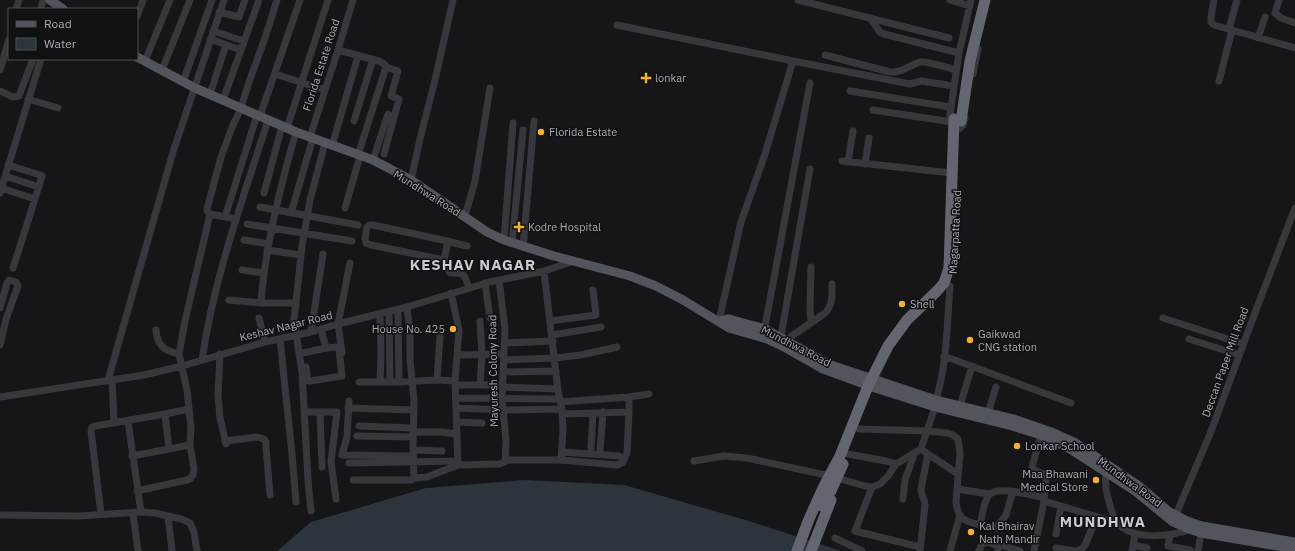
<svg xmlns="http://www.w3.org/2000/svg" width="1295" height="551" viewBox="0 0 1295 551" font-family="'IBM Plex Sans',sans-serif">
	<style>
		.water { fill: #2c353c }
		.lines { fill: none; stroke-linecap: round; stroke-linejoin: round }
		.minor { stroke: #37383d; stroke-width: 7 }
		.major { stroke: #53555c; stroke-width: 9 }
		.highway { stroke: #63666e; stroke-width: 11 }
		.highway-bridge { stroke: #63666e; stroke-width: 11 }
		.poi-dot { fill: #f2b134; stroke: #111113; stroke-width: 1.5 }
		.labels { text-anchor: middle; stroke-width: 3; stroke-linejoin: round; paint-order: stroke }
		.street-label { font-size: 11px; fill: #a8adb8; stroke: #111113 }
		.poi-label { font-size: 11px; fill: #a8adb8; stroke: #111113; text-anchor: start }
		.district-label { font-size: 15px; font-weight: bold; letter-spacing: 1px; fill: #c9ccd4; stroke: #111113 }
	</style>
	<rect width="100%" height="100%" fill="#161618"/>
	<path class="water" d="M524,480l100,5 125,36 92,30h-564l34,-29 115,-34z"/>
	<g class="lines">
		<path class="minor" d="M798,0l151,38
			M950,0l20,6
			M1214,0l-3,17v5l3,3 81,23
			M1279,0l-4,13 6,5 14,5
			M16,9l3,-9
			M41,9l2,-9
			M219,12l20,5 6,-17
			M137,16l6,-16
			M870,18l10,14 4,2 75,19
			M617,25l176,36 117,23 12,-3 31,5
			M1229,29l8,-29
			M213,31l31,10
			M1258,38l7,-21
			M210,39l31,11
			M338,50l41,11 5,3 2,3 -28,88
			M825,55l65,17c13,1 20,-8 31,-10 7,-1 27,6 35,8
			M145,61l25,-61
			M0,70l9,-31
			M162,70l28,-70
			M275,74l50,16
			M973,74l5,-25
			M1219,81l13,-51
			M183,82l29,-82
			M0,91l13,6 6,-1 14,-37
			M850,91l100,16
			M210,94l16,-49
			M28,99l30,9
			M223,100l36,-100
			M873,110l79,12
			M260,116l40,-116
			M354,121l19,-62
			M949,121l10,-68 12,-53
			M287,128l41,-128
			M960,128l3,-3 2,-7
			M310,137l28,-87 15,-50
			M332,146l26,-90
			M384,154l15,-55 -8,-3 7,-25 -12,-4
			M373,160l15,-46
			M842,161l110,12
			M848,162l5,-31
			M865,164l4,-26
			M8,165l32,10 2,1 -7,23 -22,69
			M5,176l34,11
			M411,180l9,-41 15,-59 18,-80
			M1,188l34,11
			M0,193l41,-134
			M264,193l18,-67
			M260,207l98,18
			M345,208l15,-52
			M291,213l22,-75
			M465,216l10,-35 15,-93
			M225,217l32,-102
			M236,219l-26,-5 -3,-3v-2l14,-52 12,-32 8,-17 8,-26 16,-44 12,-38
			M247,224l105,17
			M244,240l25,4
			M504,240l9,-117
			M512,243l11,-113
			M467,246l-29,-7 -65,-14h-3l-3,2 -2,11 1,5 5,2 73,15 6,13c16,0 14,1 19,15
			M523,247l11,-126
			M267,250l34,5
			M444,260l4,-19
			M242,270l22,3
			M544,271l14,120 4,18 1,21 -2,30
			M485,283l5,35
			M451,293l8,37 -4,51 3,84
			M229,300l32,3h35
			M261,303c4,-57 19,-116 35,-171
			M0,308l7,-25 2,-3 7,2 2,4 -12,33 -6,26
			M398,309l1,73
			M389,312l1,70
			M380,314l1,41 -1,27
			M259,318l6,24
			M1163,318l80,26
			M550,321l46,-6 -3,-25
			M719,321l22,-99 23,-65 29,-96
			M811,323l-1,-13 1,-43
			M156,330c1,15 8,21 23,24
			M311,332l12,-78
			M764,332l46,-249
			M552,335l49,-8
			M781,336l29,-167
			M280,339l12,115 4,48
			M1189,339l50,16
			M786,340l39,-27c8,-8 7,-18 7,-29
			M505,343l48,-2
			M303,353l23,-5 -5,-19
			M342,353l-4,-29 12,-61
			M220,354l-2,41 2,23 6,26
			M458,355l46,-1
			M944,356l127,47
			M202,360c12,-83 41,-161 66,-240
			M504,360l51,-2 26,-3 36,-8
			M306,367l2,14h2l32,-5 -3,-26 -2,-3 -11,1
			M503,372l53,-1
			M112,379l2,44
			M108,380l65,-228 51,-152
			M437,380l3,-44
			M359,382h40l38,-2 18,1
			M456,385h47
			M480,385l2,-31 -2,-33
			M502,387l56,2
			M0,397l144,-22 38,-9 83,-24 46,-10 27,-8 69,-17 83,-25 54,-11 30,-10
			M456,398l104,1
			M936,400c11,-36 11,-76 14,-114
			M349,401l-2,36 -5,18 71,1
			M560,402l69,-5 20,-3
			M960,406l12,-40
			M348,408l66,2
			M456,408l47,2 59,-1
			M304,412h33l-6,49 5,38
			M320,412l2,55
			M988,413l8,-26
			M165,414l4,35
			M562,414l67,-2
			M128,421l13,91
			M457,422l25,1
			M359,426l54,2
			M859,429l68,2 20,2 6,2 5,4 2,14 -4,49c2,18 9,19 24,23 6,1 10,3 16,3l10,-13 7,-24
			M413,432h28l16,2
			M357,436l56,1
			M225,441l32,-4 7,2 2,3v5l4,48
			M591,448l2,-35
			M413,451l3,-1 26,1
			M600,451l3,-39
			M562,452l57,4
			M925,452l33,22
			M848,454l38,7 10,3
			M132,456l58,-11
			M506,460h55l56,5 6,-3 4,-9 2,-41v-15
			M694,461l30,-5 23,2 83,18 35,10 7,1 8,-3 8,-8 8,-12 25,-15 14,-42
			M349,463l109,-2
			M1108,468c-4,10 -3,20 0,30 2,7 4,18 9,24 16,20 54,14 76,7
			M414,478l13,-1 31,-12 41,-1 6,-2 1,-21 -4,-43 3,-69 -6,-49
			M353,480h58l3,-2 -1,-30 1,-47 -4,-42v-27l-3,-25
			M872,487l-17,44 65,16
			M957,489l32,5
			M137,491l50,-11 4,-2 2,-3 1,-6 -4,-24 1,-18 -4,-37 -8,-36 6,-33 25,-107
			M903,499l2,-19 8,-22v-4
			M1044,501l64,19 8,1
			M311,511l-3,-31 -6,-108 -8,-52 8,-74 8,-46 15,-57
			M133,513l5,38
			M101,514l-10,-83 1,-4 3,-1 70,-12 24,-5
			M0,515l79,1 62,-4 14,1 26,6 9,4 4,9 3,19
			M168,516l4,35
			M1174,519l36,-85 51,-137 34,-89
			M980,525c2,-8 4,-25 9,-30 9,-10 43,0 55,3
			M1056,534l5,-28
			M1170,535l-2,11 22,4
			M835,538l27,13
			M997,544l23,7
			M1133,545l14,3
			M1056,548l19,3 6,-1 4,-5 12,-28
			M920,551l5,-46c0,-6 -4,-10 -4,-16l7,-35
			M950,551l10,-36
			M979,551l3,-7 5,-2 11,4v5
			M1034,551l10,-50 2,-23 -1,-3 -11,-5 -2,-3 9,-32
			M1132,551l3,-17
			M1198,551l3,-18"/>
		<path class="major" d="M50,0l13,9
			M137,57l58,31 101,44 77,28 38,20 76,52 17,8 50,16 76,20 26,10 27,14 46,28 38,11 19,9 37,21 52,19 60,19 77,19 29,9 29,14 65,42 38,31 11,5 17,6 94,16
			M719,321l10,-2 36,10 63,35 108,36 78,19 40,14 20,9 65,44 29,25 19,10 15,5 93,16"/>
		<path class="highway" d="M822,506l4,-10 5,-5 12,-27
			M797,551l12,-32 15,-33 16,-30 28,-70 20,-40 19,-26 30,-29 7,-8 5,-15 5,-149
			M811,551l20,-51"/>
		<path class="highway-bridge" d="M961,121l9,-60 15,-61"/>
	</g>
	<g class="poi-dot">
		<path d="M644 72h4v4h4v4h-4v4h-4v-4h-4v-4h4z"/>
		<circle cx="541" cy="132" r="4"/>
		<path d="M517 221h4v4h4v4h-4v4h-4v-4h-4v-4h4z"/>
		<circle cx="902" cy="304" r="4"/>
		<circle cx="453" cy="329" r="4"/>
		<circle cx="970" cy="340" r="4"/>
		<circle cx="1017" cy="446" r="4"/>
		<circle cx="1096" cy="480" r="4"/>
		<circle cx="971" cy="532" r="4"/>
	</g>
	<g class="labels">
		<g class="street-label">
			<text transform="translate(321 65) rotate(-72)" y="4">Florida Estate Road</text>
			<text transform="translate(427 193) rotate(32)" y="4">Mundhwa Road</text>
			<text transform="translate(955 232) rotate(-87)" y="4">Magarpatta Road</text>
			<text transform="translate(286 326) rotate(-14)" y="4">Keshav Nagar Road</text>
			<text transform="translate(796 346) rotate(27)" y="4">Mundhwa Road</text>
			<text transform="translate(1225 362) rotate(-70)" y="4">Deccan Paper Mill Road</text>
			<text transform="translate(493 371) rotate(-91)" y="4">Mayuresh Colony Road</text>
			<text transform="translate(1130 482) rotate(36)" y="4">Mundhwa Road</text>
		</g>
		<g class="poi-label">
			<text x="655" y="82">lonkar</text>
			<text x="549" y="136">Florida Estate</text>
			<text x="528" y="231">Kodre Hospital</text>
			<text x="910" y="308">Shell</text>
			<text x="445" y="333" text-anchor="end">House No. 425</text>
			<text x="978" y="338">Gaikwad<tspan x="978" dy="13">CNG station</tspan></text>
			<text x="1025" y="450">Lonkar School</text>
			<text x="1088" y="478" text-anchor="end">Maa Bhawani<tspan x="1088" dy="13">Medical Store</tspan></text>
			<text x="979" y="530">Kal Bhairav<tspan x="979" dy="13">Nath Mandir</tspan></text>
		</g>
		<g class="district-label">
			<text x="473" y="270">KESHAV NAGAR</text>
			<text x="1103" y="527">MUNDHWA</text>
		</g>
	</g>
	<rect x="8" y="8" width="130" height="52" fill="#111113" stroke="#4d4f55"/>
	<rect x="16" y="21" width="20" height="6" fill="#53555c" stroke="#4d4f55"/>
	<text x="44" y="28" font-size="12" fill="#a8adb8">Road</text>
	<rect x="16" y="38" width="20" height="12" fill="#2c353c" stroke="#4d4f55"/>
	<text x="44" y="48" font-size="12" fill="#a8adb8">Water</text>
</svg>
